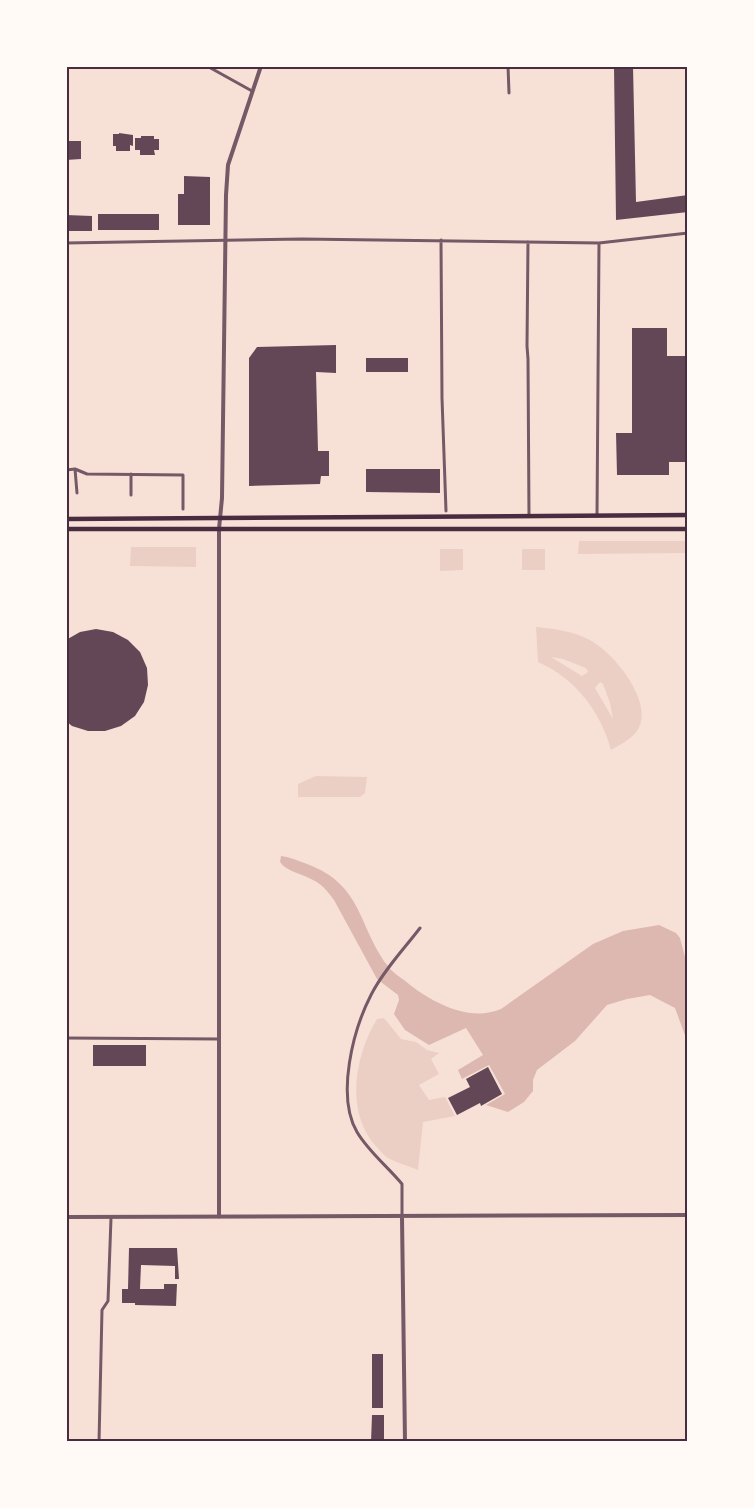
<svg xmlns="http://www.w3.org/2000/svg" width="754" height="1508" viewBox="0 0 754 1508" font-family="Overpass,sans-serif">
	<style>
		.green { fill: #ebcfc5; fill-rule: evenodd }
		.water { fill: #dcb8b0 }
		.building { fill: #644757 }
		.lines { fill: none; stroke-linecap: round; stroke-linejoin: round }
		.minor { stroke: #755966; stroke-width: 3 }
		.tertiary { stroke: #755966; stroke-width: 4 }
		.primary { stroke: #4a2c40; stroke-width: 4.5 }
		.neatline { fill: none; stroke: #4a2c40; stroke-width: 2 }
	</style>
	<rect width="100%" height="100%" fill="#f7e1d7"/>
	<path class="green" d="M579,541h109v12l-110,1z
		M131,547h65v20l-66,-1z
		M440,549h23v21l-23,1z
		M522,549h23v21h-23z
		M536,627c19,2 37,4 54,13 23,12 66,63 47,91 -6,8 -17,14 -26,19 -10,-38 -36,-72 -73,-88zM551,657l12,2 23,9 2,4 -6,4zM600,682l3,2 7,19 3,16 -18,-31z
		M316,776l51,1 -2,16 -5,4h-62v-13z
		M384,1018l17,21 15,3 11,8 12,3 -8,6 8,15 -20,11 10,15 16,-3 10,19 -32,6 -5,48c-9,-4 -21,-7 -30,-12 -5,-3 -9,-9 -13,-13 -30,-34 -20,-90 2,-126z"/>
	<path class="water" d="M281,856c9,1 18,5 26,8 56,21 50,60 80,101 4,6 11,11 17,15 25,21 64,43 97,29l92,-65 30,-13 36,-6 17,8 4,5 8,30v193l-2,-123 -11,-30 -25,-13 -23,4 -20,6 -32,36 -38,29 -4,10v11l-9,11 -16,10 -22,-7 19,-11 -16,-29 -27,14 -4,-9 25,-15 -17,-27 -37,17 -24,-15 -11,-16 5,-14 -1,-5 -21,-16 -43,-79c-6,-8 -12,-16 -21,-20 -10,-6 -26,-8 -33,-18z"/>
	<path class="building" d="M614,66h19l3,136 52,-7v17l-72,8z
		M119,133l14,2v11l-3,-1v6h-14v-5h-3v-12h6z
		M141,136h13v3h5v11h-5l1,5h-15v-5h-5v-12h6z
		M66,141h15v18l-15,1z
		M184,176l26,1v48h-32v-31h6z
		M98,214h61v16h-61z
		M66,215l26,1v15h-26z
		M632,328h35v28h21v106h-19v13h-52l-1,-42h16z
		M336,345v28l-20,-1 2,79h11v25h-8l-1,8 -71,2v-128l8,-11z
		M366,358h42v14h-42z
		M366,469h74v24l-74,-1z
		M96,629l17,3 15,8 12,12 7,16 1,17 -4,17 -9,14 -14,10 -16,5h-17l-16,-5 -6,-5v-81l14,-8z
		M93,1045h53v21h-53z
		M488,1067l14,27 -21,12 -1,-3 -23,12 -9,-17 22,-11 -4,-8z
		M129,1248h48l2,31h-4v-13l-34,-1 -1,24h24v-5h13l-1,22 -41,-1v-2h-13v-14h6z
		M372,1354h11v54h-11z
		M372,1415h12v27h-13z"/>
	<g class="lines">
		<path class="minor" d="M207,66l45,25
			M508,66l1,27
			M441,240l1,158 4,113
			M528,242l-1,104 1,13 1,157
			M66,243l236,-4 297,4 89,-10
			M75,469l2,24
			M66,470l9,-1 12,5 96,1v34
			M131,474v21
			M597,516l2,-273
			M66,1038l153,1
			M402,1215v-31c-14,-17 -34,-33 -45,-52 -21,-36 -4,-102 14,-137 12,-24 33,-46 49,-67
			M99,1442l3,-132 6,-9 3,-83"/>
		<path class="tertiary" d="M66,1217l622,-2
			M219,1217v-688l3,-31 4,-303 2,-30 33,-99
			M402,1217l3,225"/>
		<path class="primary" d="M66,519l622,-4
			M66,529h622"/>
	</g>
	<rect width="754" height="1508" fill="none" stroke="#fffaf5" stroke-width="135"/>
	<rect x="68" y="68" width="618" height="1372" class="neatline"/>
</svg>
